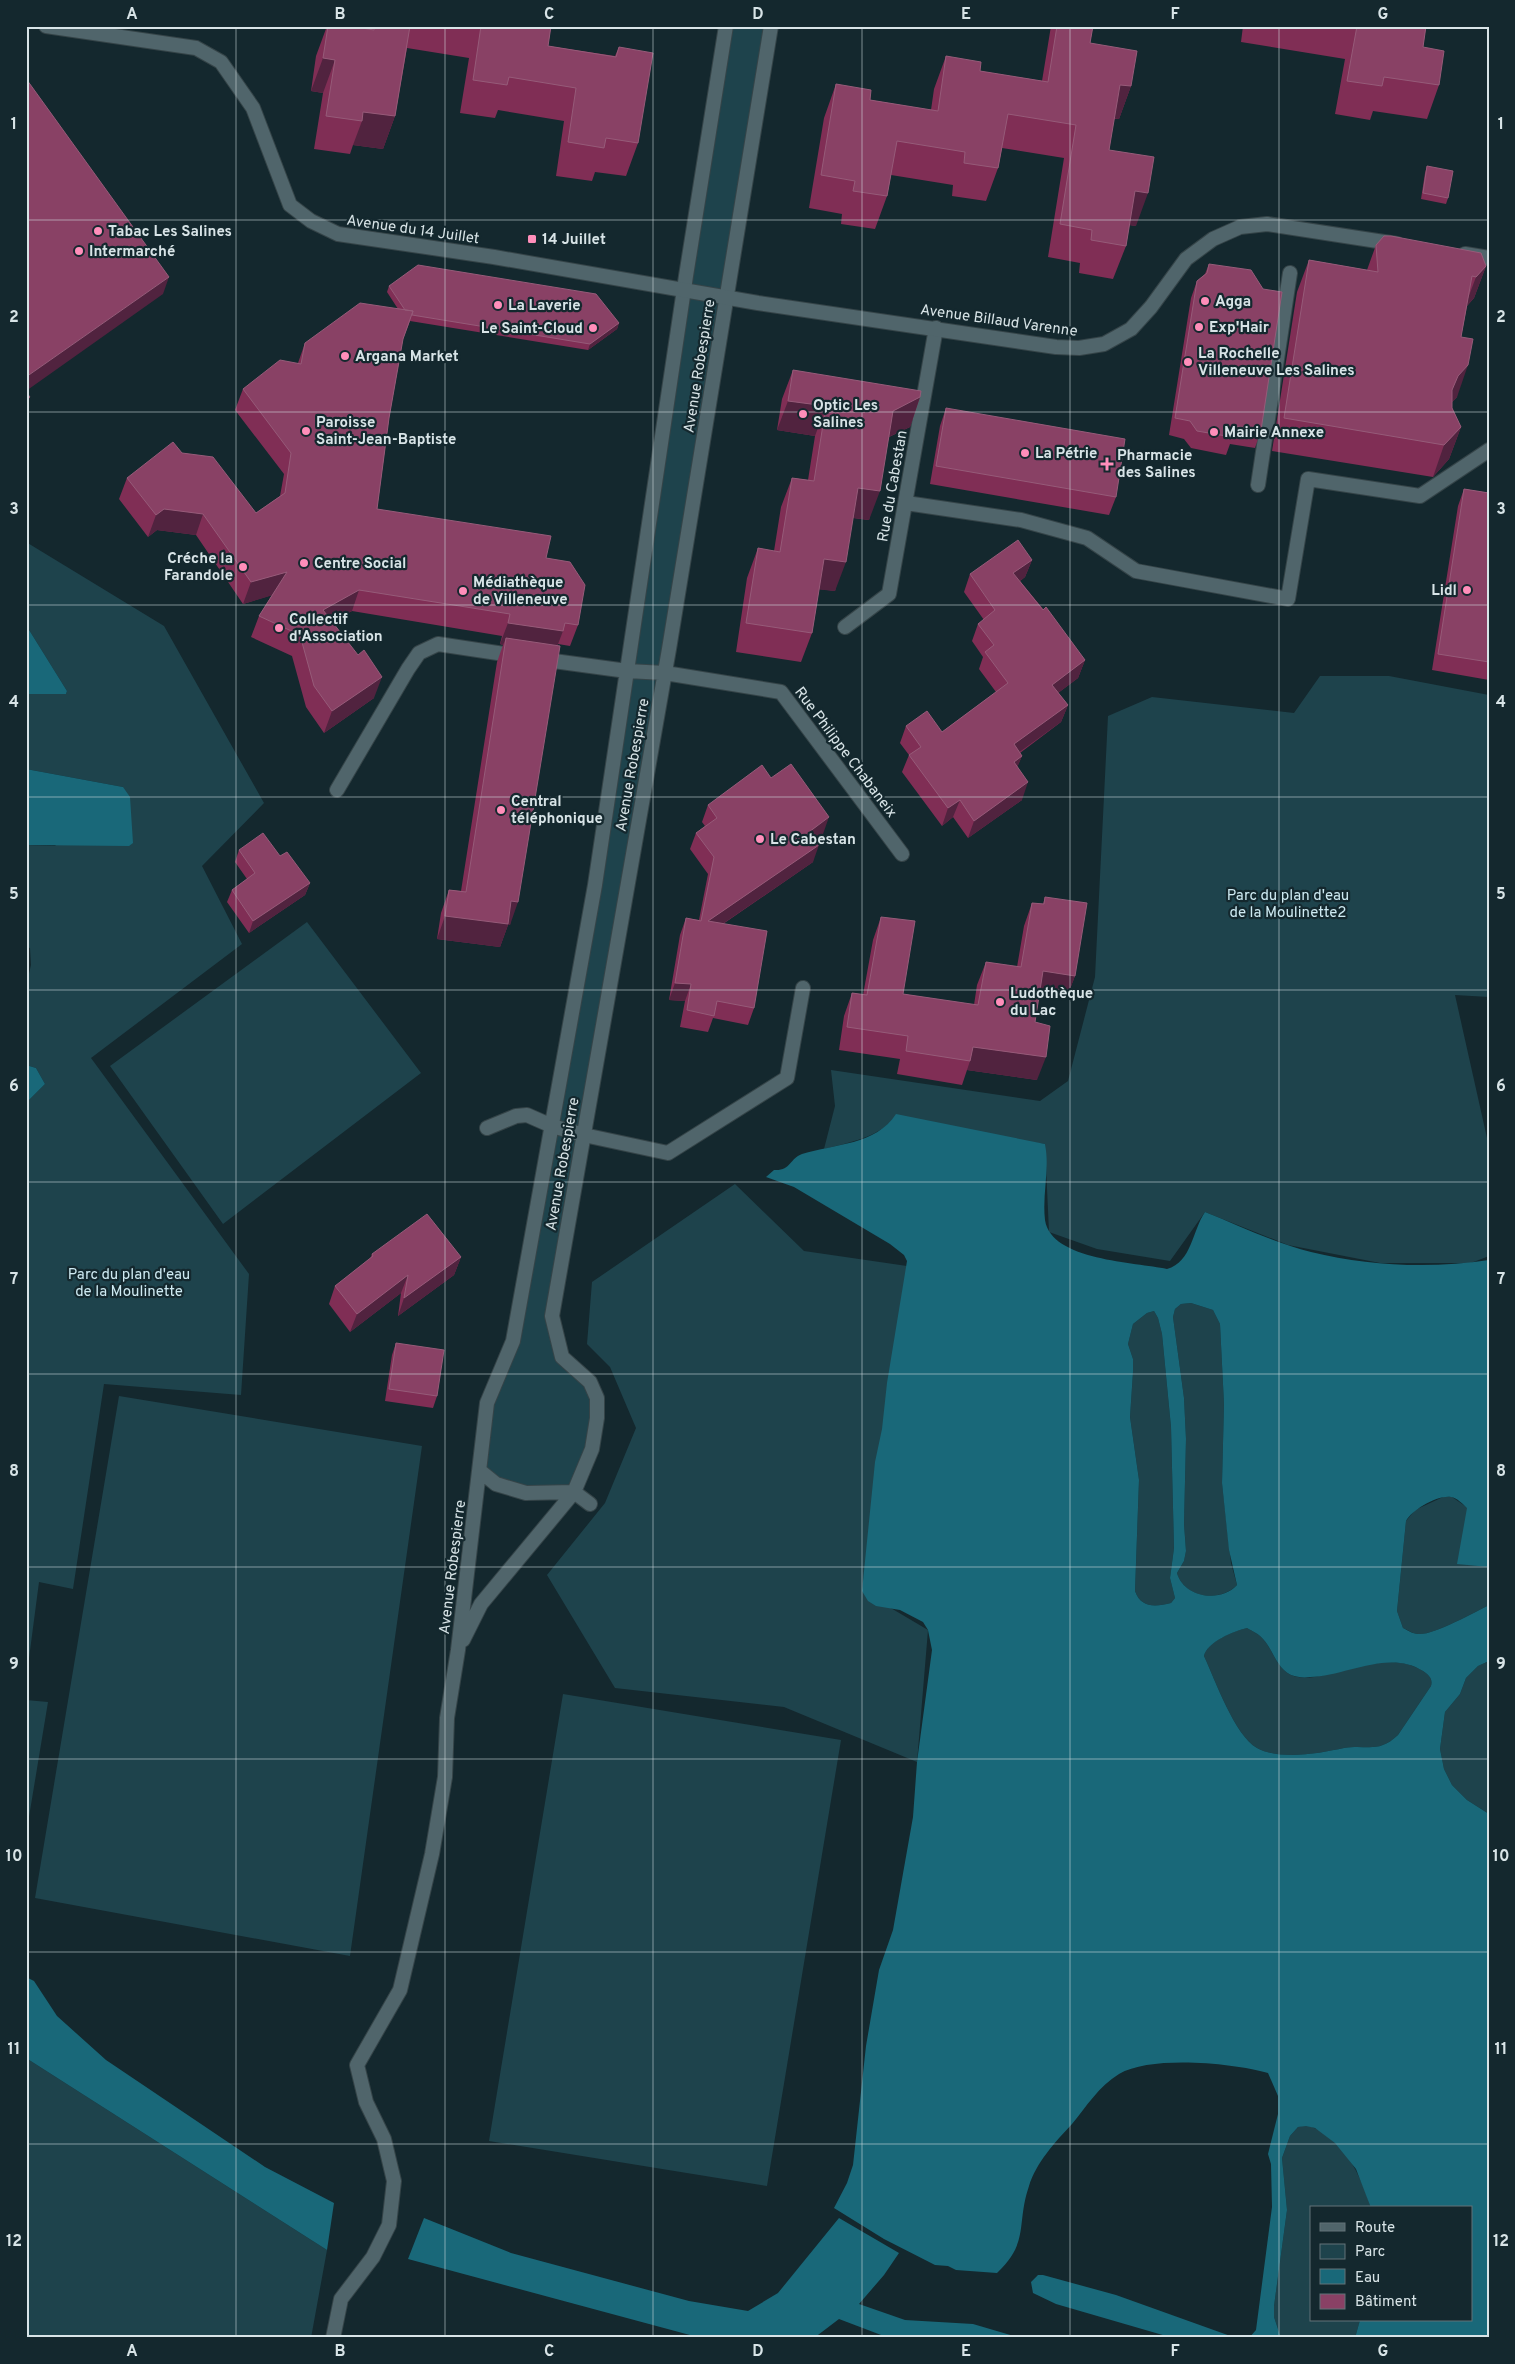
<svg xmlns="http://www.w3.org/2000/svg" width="1515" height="2364" viewBox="0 0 1515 2364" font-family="Overpass,sans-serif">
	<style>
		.green { fill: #1e434c }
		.water { fill: #196879; fill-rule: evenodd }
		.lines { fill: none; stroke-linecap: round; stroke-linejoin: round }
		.service-casing { stroke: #354448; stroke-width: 16 }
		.minor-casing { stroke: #354448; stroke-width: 16 }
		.tertiary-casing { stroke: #354448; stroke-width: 16 }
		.service { stroke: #50656b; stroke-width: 14 }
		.minor { stroke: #50656b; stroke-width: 14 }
		.tertiary { stroke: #50656b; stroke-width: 14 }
		.wall { fill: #802e55 }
		.shaded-wall { fill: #51233f }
		.building { fill: #894165; stroke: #965b79 }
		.grid { fill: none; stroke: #d8e4e7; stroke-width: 1; stroke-opacity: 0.55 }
		.poi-dot { fill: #ff8eba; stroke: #14282e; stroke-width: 2 }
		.labels { text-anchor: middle; stroke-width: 4.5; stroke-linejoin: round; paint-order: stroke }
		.street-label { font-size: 15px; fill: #d8e4e7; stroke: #14282e }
		.poi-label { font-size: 15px; font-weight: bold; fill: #d8e4e7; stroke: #14282e; text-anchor: start }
		.park-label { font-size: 15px; fill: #ceeaf2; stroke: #14282e }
		.neatline { fill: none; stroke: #d8e4e7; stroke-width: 2 }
		.grid-label { font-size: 16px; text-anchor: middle; font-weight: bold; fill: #d8e4e7 }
	</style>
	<rect width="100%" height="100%" fill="#14282e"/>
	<path class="green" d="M726,26h45l-219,1290 10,41 28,25 7,36 -23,74 -48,1 -46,-22 7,-68 26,-62 82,-456z
		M26,542l138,84 100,177 -62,63 40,78 -151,114 158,216 -8,121 -137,-11 -31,205 -34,-7 -13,99v-578l19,-19 -9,-16 -10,-3v-79l5,-21 -1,-17 -4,-1v-102l29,1 68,-59 -97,-18v-75h40l1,-3 -41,-66z
		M1320,676h69l100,19v302l-34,-2 34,152v109l-18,7h-91l-92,-18 -83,-33 -35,49 -73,-12 -48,-17 -4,-88 -155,-21c-19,16 -43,20 -66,26l11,-43 -4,-36 209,31 28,-20 27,-104 13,-261 44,-19 142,16z
		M307,922l114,151 -198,151 -113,-158z
		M735,1184l69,67 103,15 -45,325 66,39 -11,132 -133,-55 -169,-19 -68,-113 58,-72 31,-75 -26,-61 -23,-23 5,-62z
		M1191,1303l22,7 7,14 4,80 -2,79 9,80 6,22c-17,18 -53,13 -60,-12l7,-12 2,-10 -2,-27 2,-85 -2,-41 -11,-81 2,-8 6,-5z
		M1154,1311l4,7 4,16 9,93 3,121 -4,30 5,20 -4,5c-16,4 -30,5 -36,-12l4,-111 -9,-63 3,-45v-13l-5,-15 5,-20 14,-11z
		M119,1396l303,50 -72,510 -315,-58z
		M1443,1497h9l16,11 9,57 12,2v38c-14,7 -57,31 -71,29 -5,0 -10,-4 -15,-6l-6,-17 9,-90 9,-11z
		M1247,1628c5,3 12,6 16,11 10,10 13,29 28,36 7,3 15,3 23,2 33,-6 78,-26 109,-6 6,4 10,8 8,15l-33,49c-20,19 -31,9 -54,13 -24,5 -63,13 -87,0 -22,-12 -42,-68 -53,-92 3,-14 29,-25 43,-28z
		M1489,1661v153l-22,-14 -15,-15 -8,-16 -4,-20 5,-37 15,-18 6,-16 12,-12z
		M563,1694l278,46 -74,446 -278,-45z
		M26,1700l22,2 -22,133z
		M26,2058l301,192 -16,88h-285z
		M1306,2125c36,10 55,50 65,83h-60v112h49l-5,18h-74l-7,-21v-11l13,-96 -5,-52 8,-22 8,-9z"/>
	<path class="water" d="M26,625l41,66 -1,3h-40z
		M26,769l97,18 7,10 3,46 -4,3 -103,-1z
		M26,1065l10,3 9,16 -19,19z
		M896,1114l149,30c5,25 -3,50 0,76 6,41 91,42 122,49 25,-7 25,-38 38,-57 35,14 70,31 106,40 57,14 120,17 178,8v307l-32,-3 10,-56c-4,-4 -10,-10 -16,-11 -14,-2 -39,13 -45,24l-9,90 6,17c4,2 10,6 15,6 14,2 57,-22 71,-29v56l-11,5 -12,12 -6,16 -15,18 -5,37 4,20 8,16 15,15 22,14v524h-134l5,-18h111v-112h-100l-15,-39 -21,-26 -20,-15 -9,-2 -8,1 -8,9 -8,22 5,52 -13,96v11l7,21h-32l7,-8 16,-123 -1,-43 -3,-10 10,-40v-18l-10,-23c-35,-10 -117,-18 -149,1 -20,12 -33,33 -47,50 -17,18 -36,39 -43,62 -13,38 1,56 -32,87l-41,-3 -8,-4 -13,-1 -51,-26 -50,-31 13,-25 6,-18 13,-119 13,-76 14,-40 20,-113 4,-55 15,-112 -4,-20 -5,-8 -23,-12 -24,-4 -8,-5 -6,-10 13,-129 7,-33 5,-46 20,-122 -3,-6 -14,-11 -96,-57 -28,-10 8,-7c17,1 15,-11 28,-16 32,-10 74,-9 94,-40zM1191,1303l22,7 7,14 4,80 -2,79 7,67 8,35c-16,18 -53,13 -60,-12l7,-12 2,-10 -2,-27 2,-85 -2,-41 -11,-81 2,-8 6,-5zM1154,1311l4,7 4,16 9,93 3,121 -4,30 5,20 -4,5c-16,4 -30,5 -36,-12l4,-111 -9,-63 3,-45v-13l-5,-15 5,-20 14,-11zM1247,1628c5,3 12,6 16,11 10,10 13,29 28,36 6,2 12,3 19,2 36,-1 79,-28 113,-6 6,4 10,8 8,15l-33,49c-20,19 -31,9 -54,13 -24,5 -63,13 -87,0 -22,-12 -42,-68 -53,-92 3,-14 30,-25 43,-28z
		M26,1977l8,4 23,35 49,44 159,107 69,36 -7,47 -301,-192z
		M424,2218l87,35 178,48 59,10 30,-18 61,-75 60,35 -15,22 -25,29 46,16 68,4 48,14h-132l-50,-19 -25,19h-113l-293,-79z
		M1038,2275h5l73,20 120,43h-63l-117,-34 -23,-11 -2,-11z"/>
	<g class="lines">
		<g class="service-casing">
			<path id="service" d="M1258,485l32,-212"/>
		</g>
		<g class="minor-casing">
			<path id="minor" d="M906,503l115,17 66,18 49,33 152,28 20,-120 112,17 69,-46
				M845,627l44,-33 47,-266
				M539,659l88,12 38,2 116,19 121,162
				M337,790l71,-121 11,-16 19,-9 79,12
				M487,1128l29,-12 11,-1 25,11 32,9 84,18 119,-75 16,-90
				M480,1471l16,13 30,9 48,-1 16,12
				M463,1640l18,-36 93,-112 18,-43 5,-31v-20l-7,-16 -28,-25 -10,-41 117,-667 102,-623
				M333,2338l8,-39 32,-42 16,-32 5,-44 -10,-42 -18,-37 -9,-37 43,-75 32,-136 13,-77 2,-59 11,-68 29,-247 26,-62 82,-456 91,-609 40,-250"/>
		</g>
		<g class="tertiary-casing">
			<path id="tertiary" d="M46,26l150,22 25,14 32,46 37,97 21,16 27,13 156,23 264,46 298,44 23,1 25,-4 27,-15 20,-22 35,-48 27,-20 27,-12 27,-3 130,20
				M1465,254l24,4"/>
		</g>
		<use href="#service" class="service"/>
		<use href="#minor" class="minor"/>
		<use href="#tertiary" class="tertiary"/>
	</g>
	<path class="wall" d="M327,26h23l18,3v-3h183l-3,20 67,10 4,-9 19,96 -12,33 -31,-4 -3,9 -36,-5 8,-55 -66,-11 -3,8 -35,-5 9,-55 -62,-10 -12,68 -12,33 -30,-4 -3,9 -36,-5 9,-56 -12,-2 5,-35z
		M1051,26h42l-3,17 41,43 -12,33h-5l-5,31 27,76 -7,-1 -3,21 -13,33 -34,-6 1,-10 -32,-6 16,-99 -62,-10 -4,20 -12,33 -34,-5 1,-11 -62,-10 -4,21 -12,33 -34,-5 1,-10 -33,-6 15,-90 12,-34 34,16 61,10 3,-21 12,-33 34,15 62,10z
		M1243,26h183l-3,21 16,38 -12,34 -54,-8 -3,9 -35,-6 10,-55 -104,-17z
		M1427,166l21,32 -2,6 -25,-5 4,-26z
		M1376,245l110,21 -12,32 -7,8 -6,31 -4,60 -5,5v6l9,19 -12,32 -16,18 -161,-26 25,-159 12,-32 58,10z
		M1209,264l52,166 -6,18 -25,-4 -4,11 -35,-7 -7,-9 -15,-4 22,-137 6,-17 8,-7z
		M389,286l230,37 -2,6 -29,21 -178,-29 -7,18 -14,79 -12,91 169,49 32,67 -8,21 -12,-2 -1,2 -47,279h-2l-8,22 -63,-8 4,-26 8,-23 12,1 36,-229 6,-17 -3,-1 2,-8 -150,-25 -20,11 42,76 -50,35 -18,-26 -14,-51 -41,-19 8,-21 13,-21 -29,9 -47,-69 -39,-5 -9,7 -29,-38 8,-21 55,-25 74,60 24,-17 4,-22 -49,-64 8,-21 55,-26 7,-20 93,-34 -11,-17z
		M793,370l127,27 -10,30 -21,10 -20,83 -16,-2 -18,73 -16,-2 -7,44 -11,29 -65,-10 11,-74 11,-30 16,3 7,-44 11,-29 16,2 7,-44 -38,-6 5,-31z
		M946,408l170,89 -7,18 -179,-31 10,-58z
		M1464,489l25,4v187l-57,-10 26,-164z
		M1032,560l-7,17 -5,4 65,79 -7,18 -20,15 10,12 -7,17 -41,31 2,3 -5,11 5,33 -54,38 -15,-21 -11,9 -40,-54 7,-17 -9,-12 6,-17 36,6 54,-40 -17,-23 4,-12 -11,-16 6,-17 6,-4 -20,-28 6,-18z
		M771,778l52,56 -8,6 -2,22 -90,62 31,84 -6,17 -35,-7 -5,14 -28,-5 5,-26 -16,-1 11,-65 6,-17 13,2 9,-46 -18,-25 6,-16 9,-7 -3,-4 6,-17z
		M239,850l41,6 30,27 -5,12 -56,38 -22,-31 5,-12 15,-11 -12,-17z
		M1045,897l30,79 -9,23 -27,-4 -4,27 2,58 -70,-10 -5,15 -65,-11 3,-15 -61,-9 5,-34 8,-23 11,2 10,-55 8,-23 22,77 71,11 3,-20 9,-23 31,5 7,-41 8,-23 11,1z
		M372,1254l89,3 -7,18 -56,41 3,-23 -51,39 -21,-28 6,-18 35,-27z
		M396,1343l41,53 -4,12 -48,-7 7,-46z"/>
	<path class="shaded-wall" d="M323,58l12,2 -12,33 -12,-2z
		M1120,85l11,1 -12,33 -11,-1z
		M363,112l32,4 -12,33 -30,-4 9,-24z
		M1135,191l13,2 -12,33 -13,-2z
		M1486,266l-12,32 -10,11 12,-32z
		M169,277l-6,17 -137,97v-14z
		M619,323l-2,6 -29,21 2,-6z
		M1468,365l-11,32 -11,11 6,-18 6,-14z
		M30,397l-4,11v-8z
		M920,397l-10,30 -28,13 11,-29z
		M788,401l38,5 -11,30 -38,-6z
		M1461,427l-12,32 -16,18 11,-32z
		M858,488l22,3 -11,29 -22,-3z
		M164,509l39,5 -7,21 -39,-5 -9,7 8,-22z
		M824,559l22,3 -11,29 -21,-2z
		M1032,560l-7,17 -18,14 6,-18z
		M287,572l-7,21 -37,11 8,-22z
		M359,590l-7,21 -37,20 8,-21z
		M508,623l55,8 -8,21 -49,-14 -3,7 -3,-1z
		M1085,660l-7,18 -32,24 6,-17z
		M382,677l-8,21 -50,35 8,-22z
		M1068,705l-7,17 -54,39 7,-17z
		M1022,756l-7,17 -1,-11z
		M1028,782l-6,18 -54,38 6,-17z
		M960,800l-7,17 -11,9 6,-18z
		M829,817l-6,17 -20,15 6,-17z
		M819,845l-6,17 -111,76 6,-17z
		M310,883l-5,12 -56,38 4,-12z
		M511,901l7,1 -8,23h-2l-8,22 -63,-8 8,-23z
		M1043,971l32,5 -9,23 -31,-5z
		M675,983l16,1 -6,17 -16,-1z
		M973,1047l73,10 -9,23 -70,-10 3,-9z
		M461,1257l-7,18 -56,41 6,-18z
		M408,1275l-7,18 -51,39 7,-18z"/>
	<path class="building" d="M328,26h22l24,4 1,-4h35l-15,90 -32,-4 -1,9 -36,-5 9,-56 -12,-2z
		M481,26h70l-3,20 68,11 3,-10 34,6 -15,90 -32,-5 -2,10 -36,-6 8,-54 -67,-11 -2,8 -34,-5z
		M1057,26h36l-3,17 47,8 -6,35 -11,-1 -11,65 45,7 -6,36 -13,-2 -9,55 -35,-6 1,-10 -32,-6 16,-99 -68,-11 -10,54 -34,-5 1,-11 -68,-11 -10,55 -34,-5 2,-10 -34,-6 15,-91 35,6 -1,10 68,11 8,-55 35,6 -1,9 68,11z
		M1357,26h69l-3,21 21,4 -5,34 -55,-8 -2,9 -35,-5z
		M27,80l142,197 -143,100v-296z
		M1427,166l26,5 -5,27 -25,-5z
		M1384,236h7l90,17 5,13 -10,11 -4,-1 -11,61 12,2 -5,26 -10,11 -6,14v18l9,19 -17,18 -160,-27 25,-158 69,12 -2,-27z
		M1209,264l42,6 12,19 19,3 -21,138 -27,-4 -2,11 -35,-6 -7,-10 -15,-3 22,-137 10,-8z
		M418,265l178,29 23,29 -29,21 -178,-29 1,-4 -8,-1 -16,-24z
		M360,303l53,8 -10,28 -14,79 -12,91 174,27 -5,22 24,4 15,23 -7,40 -13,-2 -2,8 -55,-8 2,-9 -151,-24 -36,20 35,45 6,-5 18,27 -50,34 -18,-25 -14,-51 -41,-19 28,-44 -36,10 -48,-68 -39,-5 -8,6 -29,-37 46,-36 9,11 31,4 43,56 29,-20 6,-40 -48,-64 37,-29 21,4 4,-21z
		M793,370l128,21 -1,6 -27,14 -13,80 -22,-3 -12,74 -22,-3 -12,74 -66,-10 12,-75 22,4 12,-74 22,3 12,-75 -38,-5z
		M26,392l4,5 -4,3z
		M946,408l179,31 -9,58 -180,-31z
		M1464,489l25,4v169l-51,-8z
		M1018,540l14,20 -19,13 30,37 3,-3 39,53 -33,25 16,20 -54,39 8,12 -8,6 14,20 -54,39 -14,-21 -12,8 -39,-53 12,-8 -15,-21 21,-15 15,21 66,-49 -23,-31 9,-7 -16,-21 17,-14 -25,-36z
		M506,638l54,8 -42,256 -7,-1 -3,23 -63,-8 4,-26 17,2z
		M791,764l38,53 -20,15 10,13 -111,76 59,10 -13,77 -37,-7 -3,15 -27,-6 4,-26 -16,-1 11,-65 15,3 13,-64 -18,-24 21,-15 -9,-13 54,-40 9,13z
		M263,833l17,23 7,-4 23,31 -57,38 -21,-31 23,-17 -16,-23z
		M1045,897l42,6 -12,73 -32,-5 -8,51 15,4 -4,31 -73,-10 -3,14 -64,-10 2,-15 -61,-9 5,-34 15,2 14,-78 34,4 -12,73 75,11 8,-43 35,5 11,-64 12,1z
		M427,1214l34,43 -57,41 4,-23 -51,39 -22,-28 38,-30 -1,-2z
		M396,1343l48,7 -7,46 -48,-7z"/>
	<path class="grid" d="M236,26v2312M445,26v2312M653,26v2312M862,26v2312M1070,26v2312M1279,26v2312M26,220h1463M26,412h1463M26,605h1463M26,797h1463M26,990h1463M26,1182h1463M26,1374h1463M26,1567h1463M26,1759h1463M26,1952h1463M26,2144h1463"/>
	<g class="poi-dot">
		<circle cx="98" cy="231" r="5"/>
		<rect x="527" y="234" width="10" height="10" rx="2.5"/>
		<circle cx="79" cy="251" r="5"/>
		<circle cx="1205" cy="301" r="5"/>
		<circle cx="498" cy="305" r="5"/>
		<circle cx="1199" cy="327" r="5"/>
		<circle cx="593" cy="328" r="5"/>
		<circle cx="345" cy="356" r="5"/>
		<circle cx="1188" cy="362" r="5"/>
		<circle cx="803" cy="414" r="5"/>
		<circle cx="306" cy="431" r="5"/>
		<circle cx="1214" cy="432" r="5"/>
		<circle cx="1025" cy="453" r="5"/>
		<path d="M1104.5 456.5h5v5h5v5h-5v5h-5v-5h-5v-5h5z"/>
		<circle cx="304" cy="563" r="5"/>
		<circle cx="243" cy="567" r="5"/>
		<circle cx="1467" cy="590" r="5"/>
		<circle cx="463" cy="591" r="5"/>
		<circle cx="279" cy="628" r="5"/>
		<circle cx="501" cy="810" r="5"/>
		<circle cx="760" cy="839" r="5"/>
		<circle cx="1000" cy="1002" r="5"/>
	</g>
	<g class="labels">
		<g class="street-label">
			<text transform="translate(413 229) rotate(8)" y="5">Avenue du 14 Juillet</text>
			<text transform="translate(999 320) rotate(8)" y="5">Avenue Billaud Varenne</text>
			<text transform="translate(699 366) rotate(-81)" y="5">Avenue Robespierre</text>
			<text transform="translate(892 486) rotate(-80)" y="5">Rue du Cabestan</text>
			<text transform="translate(846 752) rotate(53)" y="5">Rue Philippe Chabaneix</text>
			<text transform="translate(632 765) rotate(-80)" y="5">Avenue Robespierre</text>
			<text transform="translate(562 1164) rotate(-80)" y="5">Avenue Robespierre</text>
			<text transform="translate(452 1567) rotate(-83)" y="5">Avenue Robespierre</text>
		</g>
		<g class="poi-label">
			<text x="108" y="236">Tabac Les Salines</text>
			<text x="542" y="244">14 Juillet</text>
			<text x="89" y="256">Intermarché</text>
			<text x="1215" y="306">Agga</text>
			<text x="508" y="310">La Laverie</text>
			<text x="1209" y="332">Exp'Hair</text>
			<text x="583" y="333" text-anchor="end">Le Saint-Cloud</text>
			<text x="1198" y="358">La Rochelle<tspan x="1198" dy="17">Villeneuve Les Salines</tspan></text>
			<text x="355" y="361">Argana Market</text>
			<text x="813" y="410">Optic Les<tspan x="813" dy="17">Salines</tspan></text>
			<text x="316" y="427">Paroisse<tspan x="316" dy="17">Saint-Jean-Baptiste</tspan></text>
			<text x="1224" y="437">Mairie Annexe</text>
			<text x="1035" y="458">La Pétrie</text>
			<text x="1117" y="460">Pharmacie<tspan x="1117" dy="17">des Salines</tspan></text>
			<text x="233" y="563" text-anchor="end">Créche la<tspan x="233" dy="17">Farandole</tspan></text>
			<text x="314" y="568">Centre Social</text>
			<text x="473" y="587">Médiathèque<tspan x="473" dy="17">de Villeneuve</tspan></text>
			<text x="1457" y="595" text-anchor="end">Lidl</text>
			<text x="289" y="624">Collectif<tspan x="289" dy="17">d'Association</tspan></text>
			<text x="511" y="806">Central<tspan x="511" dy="17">téléphonique</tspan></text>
			<text x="770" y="844">Le Cabestan</text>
			<text x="1010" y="998">Ludothèque<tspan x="1010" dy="17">du Lac</tspan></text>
		</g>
		<g class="park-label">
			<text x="1288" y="900">Parc du plan d'eau<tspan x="1288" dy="17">de la Moulinette2</tspan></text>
			<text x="129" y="1279">Parc du plan d'eau<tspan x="129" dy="17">de la Moulinette</tspan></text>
		</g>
	</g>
	<rect width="1515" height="2364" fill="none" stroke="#14282e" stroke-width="55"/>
	<rect x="1310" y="2206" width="162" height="115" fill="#14282e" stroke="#627378"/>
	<rect x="1320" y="2223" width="25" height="8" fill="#50656b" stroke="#627378"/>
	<text x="1355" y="2232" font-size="15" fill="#d8e4e7">Route</text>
	<rect x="1320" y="2244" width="25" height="15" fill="#1e434c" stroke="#627378"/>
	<text x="1355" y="2256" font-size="15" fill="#d8e4e7">Parc</text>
	<rect x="1320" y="2269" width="25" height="15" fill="#196879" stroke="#627378"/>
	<text x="1355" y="2282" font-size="15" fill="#d8e4e7">Eau</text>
	<rect x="1320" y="2294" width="25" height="15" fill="#894165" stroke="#627378"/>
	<text x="1355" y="2306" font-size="15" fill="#d8e4e7">Bâtiment</text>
	<rect x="28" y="28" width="1460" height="2308" class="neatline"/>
	<g class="grid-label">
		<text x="132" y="19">A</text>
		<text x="340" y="19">B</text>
		<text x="549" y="19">C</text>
		<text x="758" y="19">D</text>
		<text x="966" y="19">E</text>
		<text x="1175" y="19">F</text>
		<text x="1383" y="19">G</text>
		<text x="14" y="129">1</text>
		<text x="1501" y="129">1</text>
		<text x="14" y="322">2</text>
		<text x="1501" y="322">2</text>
		<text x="14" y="514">3</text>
		<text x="1501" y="514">3</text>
		<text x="14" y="707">4</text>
		<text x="1501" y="707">4</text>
		<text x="14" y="899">5</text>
		<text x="1501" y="899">5</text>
		<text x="14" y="1091">6</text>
		<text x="1501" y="1091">6</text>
		<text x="14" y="1284">7</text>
		<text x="1501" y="1284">7</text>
		<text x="14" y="1476">8</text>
		<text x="1501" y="1476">8</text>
		<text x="14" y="1669">9</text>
		<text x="1501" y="1669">9</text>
		<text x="14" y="1861">10</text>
		<text x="1501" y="1861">10</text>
		<text x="14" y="2054">11</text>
		<text x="1501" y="2054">11</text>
		<text x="14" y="2246">12</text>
		<text x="1501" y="2246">12</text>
		<text x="132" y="2356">A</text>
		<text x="340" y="2356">B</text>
		<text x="549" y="2356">C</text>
		<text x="758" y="2356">D</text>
		<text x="966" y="2356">E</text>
		<text x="1175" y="2356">F</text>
		<text x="1383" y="2356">G</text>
	</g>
</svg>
